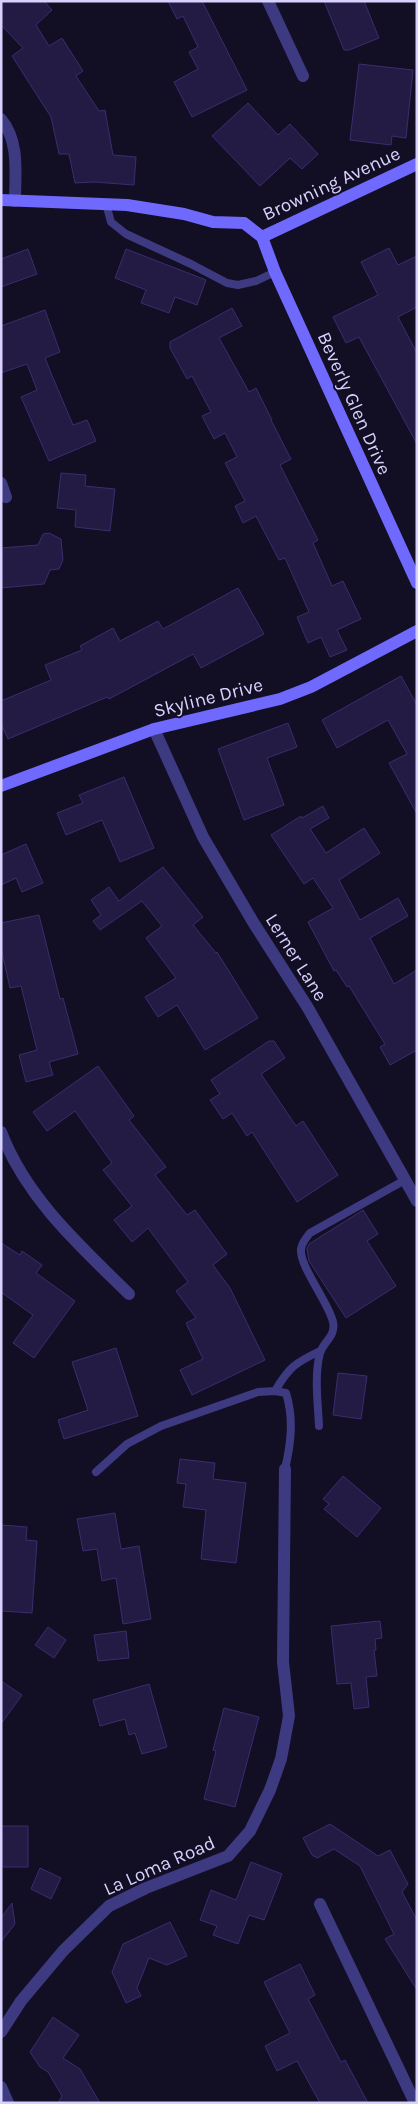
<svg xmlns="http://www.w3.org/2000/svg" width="418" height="2104" viewBox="0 0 418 2104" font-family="Karla,sans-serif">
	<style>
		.building { fill: #241b44; stroke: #3b2d6f }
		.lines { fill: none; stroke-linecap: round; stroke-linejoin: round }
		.lane { stroke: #3e3a81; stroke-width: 8 }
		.street { stroke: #3e3a81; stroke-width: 12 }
		.secondary { stroke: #7069fd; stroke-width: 12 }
		.labels { text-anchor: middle; stroke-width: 4; stroke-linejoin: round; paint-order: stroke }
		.street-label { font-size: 19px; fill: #d7d1fe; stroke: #120e23 }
	</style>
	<rect width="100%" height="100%" fill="#120e23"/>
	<path class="building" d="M1,1h43l8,9 -16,15 13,21 13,-8 21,33 -7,5 23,35 6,-1 8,45 23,2 -2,28 -40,-3 -19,1 -6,-29h-10l-8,-37 -39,-61 11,-8 -22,-23z
		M168,1h34l45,89 -55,27 -18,-35 24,-13 -9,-17 9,-5 -15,-31 -6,3z
		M324,1h40l15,37 -30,12h-5z
		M359,64l54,6 -7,68 -14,-2 -1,9 -41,-5z
		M248,103l30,32 12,-11 28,30 -16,15 -12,-11 -30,28 -48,-50z
		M389,248l9,17 19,-9v51l-19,10 19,36v91l-58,-107 -13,6 -13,-26 45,-22 -17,-33z
		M28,249l9,25 -36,13v-28z
		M126,249l80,31 -9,25 -22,-8 -6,16 -28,-10 5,-13 -31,-12z
		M232,308l10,18 -23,12 30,54 7,-4 16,32h-1l20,39 -11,6 38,75 -5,3 19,43 11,-5 18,38 -24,11 10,20 -17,7 -9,-20 -13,6 -11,-26 12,-5 -24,-54 -6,2 -23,-44 -13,7 -8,-17 10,-5 -20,-38 12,-6 -12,-24 -11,6 -12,-23 9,-4 -19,-36 -5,3 -17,-31v-6z
		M45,310l15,42 -15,6 6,15 22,52 14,-5 9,21 -47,20 -28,-64 16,-7 -10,-26 -26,9v-47z
		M61,473l25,2 -1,11 30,3 -5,42 -35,-4 1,-17 -19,-2z
		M49,533l12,6 2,21 -4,9 -9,1 -6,14 -43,4v-40l37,-3 5,-11z
		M238,588l26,46 -63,34 -8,-14 -84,45 -2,-2 -99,42 -7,-15v-23l50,-21 -6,-15 37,-15 -2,-4 33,-18 7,13 38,-20 5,8z
		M401,676l16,29v109l-28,-51 18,-9 -19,-34 -51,28 -15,-28z
		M288,723l9,24 -30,11 17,47 -40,15 -26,-71z
		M124,777l30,71 -34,14 -18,-42 -36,15 -9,-22 26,-10 -4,-8z
		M323,806l6,12 -19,11 16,24 38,-25 16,25 -41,27 21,40 38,-22 10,18 -38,22 24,46 23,-14v80l-27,15 -10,-18 5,-3 -36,-58 -2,1 -11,-17 -2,1 -26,-49 25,-14 -20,-30 -9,6 -33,-49 30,-19 1,2z
		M26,844l17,39 -21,9 -6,-14 -15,7v-30z
		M163,867l40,50 -10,8 23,28 1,-1 41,66 -53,32 -28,-45 -19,12 -13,-20 31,-19 -30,-40 16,-12 -20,-25 -42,29 -7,-9 8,-6 -10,-15 18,-13 10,14z
		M39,915l21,84 3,-1 15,56 -29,8 4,13 -27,7 -7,-27 18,-5 -16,-64 -11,2 -9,-40v-25z
		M269,1041h5l11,17 -24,16 35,52 7,-5 35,54 -41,27 -45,-70 -5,4 -15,-23 -9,6 -13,-19 10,-6 -9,-14z
		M98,1066l36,50 -5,4 37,47 -11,8 32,40 8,-5 32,44 -14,11 17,23 35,72 -73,35 -12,-25 23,-11 -17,-36 10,-5 -20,-27 12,-9 -40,-54 -16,14 -18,-22 18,-14 -29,-36 9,-7 -37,-52 -28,20 -14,-19z
		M363,1210l15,24 -11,7 29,45 -50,32 -37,-57 -2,-12 2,-5z
		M1,1243l19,12 2,-4 20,14 -6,8 39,28 -41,57 -21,-15 20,-28 -32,-23z
		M116,1348l22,68 -74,23 -6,-19 30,-10 -16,-48z
		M338,1373l29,3 -6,43 -28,-4z
		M180,1459l35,4 -2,16 33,4 -10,80 -35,-4 5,-49 -23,-3 3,-23 -9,-1z
		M343,1476l38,32 -24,29 -33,-28 5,-5 -6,-5z
		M115,1513l6,36 18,-3 12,73 -28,5 -7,-46 -14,3 -5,-32 -14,2 -6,-32z
		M1,1525l26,2 -1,13 11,1 -5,72 -31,-2z
		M380,1621l2,17 -7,1 1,11h-2l3,26 -11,1 3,30 -15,2 -3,-26 -14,1 -6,-58z
		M48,1627l18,13 -12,18 -19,-13z
		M126,1631l3,27 -31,3 -4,-26z
		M1,1681l21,14 -21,29z
		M149,1684l18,63 -25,7 -7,-21 -6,2 -4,-16 -25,7 -7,-26z
		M224,1708l35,9 -24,90 -31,-8 12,-48 -3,-1z
		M330,1824l48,32 12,-6 18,34 -6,8 15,28v70l-32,-51 9,-5 -34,-68 -26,-17 -17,9 -5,-3 -9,-17z
		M1,1826h27v41h-27z
		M251,1862l31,12 -18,46 -15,-5 -11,29 -25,-9 4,-9 -17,-6 11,-30 25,10z
		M40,1868l21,10 -10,21 -20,-10z
		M12,1903l3,21 -14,18v-24z
		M170,1922l17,34 -20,9 -18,-7 -12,30 4,8 -15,7 -14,-31 11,-28z
		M300,1964l15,31 -7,4 33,63 4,-2 23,43h-48l-23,-42 -20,10 -12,-25 25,-13 -26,-51z
		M53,2017l26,18 -16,23 17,11 20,34h-42l4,-7 -14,-24 -8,-5 -10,-15z"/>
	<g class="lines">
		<path class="lane" d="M106,204l5,18 15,12 65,30 36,19 11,2 18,-4 19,-9
			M275,1391c14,-24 20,-28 45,-40
			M319,1426c-1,-23 -5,-50 1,-73 4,-12 16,-17 13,-31 -4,-19 -34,-56 -32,-73 1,-7 5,-11 9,-16l95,-53
			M96,1472l31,-28 34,-18 97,-34 17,-1 11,2c8,26 5,50 -1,76"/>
		<path class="street" d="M268,1l35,75
			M1,119c19,23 14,55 14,82
			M1,483l5,14
			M154,729l49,108 50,85 55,86 109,193
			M1,1132c25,66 79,114 128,162
			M320,1904l95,199
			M1,2032l20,-31 42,-50 46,-45 37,-18 82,-32 22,-25 20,-41 11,-31 8,-43 -6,-54 2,-193
			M1,2087l7,16"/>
		<path class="secondary" d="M1,200l126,5 57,9 29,8 31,1 18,14
			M262,237l13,35 142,311
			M262,237l155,-73
			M1,786l153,-57 126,-30 31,-12 106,-56"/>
	</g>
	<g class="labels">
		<g class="street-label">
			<text transform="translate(331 183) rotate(-25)" y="7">Browning Avenue</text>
			<text transform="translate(355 403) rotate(66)" y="7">Beverly Glen Drive</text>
			<text transform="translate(208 697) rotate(-14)" y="7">Skyline Drive</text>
			<text transform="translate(297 957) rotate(58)" y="7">Lerner Lane</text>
			<text transform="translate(159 1865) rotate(-24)" y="7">La Loma Road</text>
		</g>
	</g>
	<rect width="418" height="2104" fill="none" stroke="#d7d1fe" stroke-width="5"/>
</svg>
